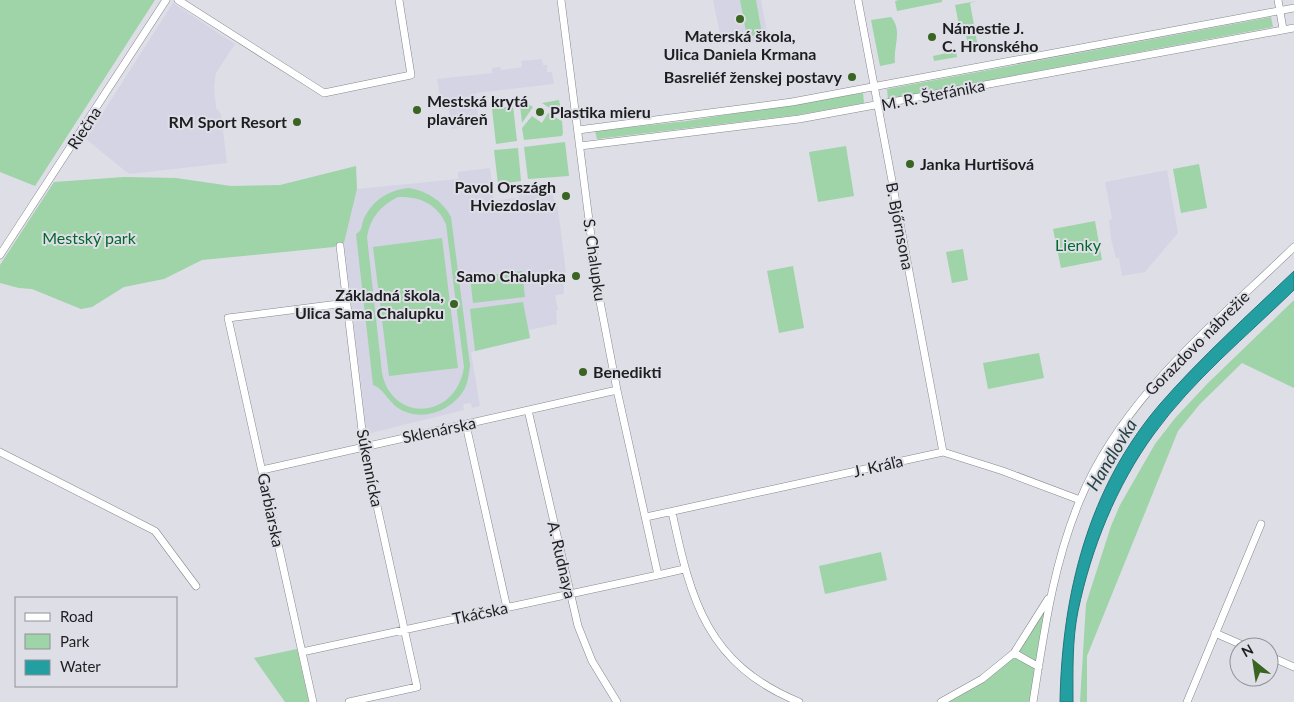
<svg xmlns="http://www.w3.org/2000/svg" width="1294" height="702" viewBox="0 0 1294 702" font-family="Lato,sans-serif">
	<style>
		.built { fill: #d4d4e5 }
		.green { fill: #9fd3a8; fill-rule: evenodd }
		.water { fill: #249fa1; stroke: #22787b }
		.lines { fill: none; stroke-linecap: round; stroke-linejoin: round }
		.minor-casing { stroke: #86868e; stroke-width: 8 }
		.minor { stroke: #fff; stroke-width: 7 }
		.poi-dot { fill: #396421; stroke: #dedee7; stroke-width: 2 }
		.labels { text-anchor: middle; stroke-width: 4; stroke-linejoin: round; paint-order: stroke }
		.poi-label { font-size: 16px; font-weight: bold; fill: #1e1e21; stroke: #dedee7; text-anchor: start }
		.street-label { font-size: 16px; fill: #1e1e21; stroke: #dedee7 }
		.park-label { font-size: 16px; fill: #04672b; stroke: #dedee7 }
		.water-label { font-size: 18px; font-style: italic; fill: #284242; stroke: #dedee7 }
	</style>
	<rect width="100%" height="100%" fill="#dedee7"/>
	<path class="built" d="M713,0h48l7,38 -3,3 -43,3z
		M173,3l62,41 -19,29 -2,13 2,22 5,6 6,49 -98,11 -43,-35z
		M542,59l1,6h4v7h5l2,12 -78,9 3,33 -28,3 -3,-31 -8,1 -3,-20 55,-6v-5l8,-1 1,3 21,-3 -1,-6z
		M490,168l4,33 25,-4v-3l15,-2 1,3 18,-2 1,8h3l9,72h-3l1,21 -9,1 3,15 -2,1 1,13 -28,6 1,8 -59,14 9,54 -8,2 -1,-5 -8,1 1,6 -97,24 -23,-191 13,-54 101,-10v-7z
		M1167,170l11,63 -33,39 -23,4 -3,-18h-3l-5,-19 -2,-19 3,-1 -7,-37z"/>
	<path class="green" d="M0,0h155l-120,186 -35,-14z
		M740,0h16l6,34 -15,3z
		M899,0h43v2l-45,9 -2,-10z
		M977,1l-7,2 4,22h7l-7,1 4,21 7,-1 1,4 -18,-4 -2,-11 -5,1 -6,-31z
		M891,17c12,14 2,29 4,46l-15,3 -9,-46z
		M1271,17l2,10 -385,72 -1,-10z
		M956,51l1,6 -23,4 -1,-5z
		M863,93l1,10 -67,12 -200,24 -2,-8 92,-10z
		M559,100l3,16 -20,-13z
		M528,104l5,3 -11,16 -2,-18z
		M513,106l4,35 -21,3 -4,-35z
		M548,113l14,8 1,12 -1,3 -38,4 -2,-12 10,-12 10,7z
		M565,142l4,34 -41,3 -4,-32z
		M846,146l8,50 -36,6 -9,-50z
		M518,148l3,33 -23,3 -4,-34z
		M1199,164l8,44 -26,5 -8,-44z
		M356,166l1,23 -13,54 -10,4 -132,13 -38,19 -40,8 -32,20 -11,2 -49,-20 -13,-1 -19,-5v-18l54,-83 70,-5 52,1 55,8 49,-1z
		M409,188c18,3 34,13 42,29l19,148c-1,8 -2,17 -5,23 -12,23 -44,35 -67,20 -9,-6 -15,-20 -25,-23l-17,-151c6,-3 5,-7 7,-13 8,-20 25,-31 46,-33zM398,197c22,-1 39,7 48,27l18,143c-8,53 -72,56 -82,6l-15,-136c3,-19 14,-32 31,-40z
		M1095,221l7,39 -41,8 -8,-39z
		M442,238l16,130 -69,8 -16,-129z
		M963,249l5,31 -16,3 -6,-31z
		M793,266l11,62 -25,5 -12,-62z
		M522,271l3,26 -52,6 -3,-26z
		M1294,300v88l-52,-25 -42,41 -22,27 -91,225v46h-7l6,-98 25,-78 9,-21 35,-61 21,-27 32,-34z
		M523,302l7,36 -55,13 -5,-42z
		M1039,353l5,25 -56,11 -5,-26z
		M881,552l6,28 -62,14 -6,-28z
		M1050,596l-18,106h-91l73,-48z
		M297,649l12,53h-24l-31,-44z"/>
	<path class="water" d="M1294,271v19c-47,46 -101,90 -140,144 -38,52 -63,115 -76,177 -6,29 -5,61 -5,91h-13c2,-108 28,-214 100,-298 41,-47 89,-90 134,-133z"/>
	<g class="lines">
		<g class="minor-casing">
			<path id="minor" d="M178,0l146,93 87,-18 -12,-75
				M561,0l37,291 19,99 41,185 26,-6
				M858,0l85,452
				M1278,0l5,29
				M578,130l214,-28 502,-94
				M580,146l219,-27 495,-91
				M340,246l24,201 53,240 -68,15
				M0,255l166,-255
				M528,410l50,216 14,35 25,41
				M466,425l41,183
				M0,452l155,79 41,55
				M262,470l355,-80
				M672,512c19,89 35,152 127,190
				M646,517l297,-65 60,19 77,29
				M1215,633l32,14
				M302,652l356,-77
				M1014,653l25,14
				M1269,656l25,11
				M313,702l-85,-384 118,-15
				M941,702l41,-23 32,-26 34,-54
				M1033,702c11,-69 20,-138 47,-202 43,-104 136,-177 214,-253
				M1187,702l74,-178"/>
		</g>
		<use href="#minor" class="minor"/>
	</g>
	<g class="poi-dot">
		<circle cx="740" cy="19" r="5"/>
		<circle cx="932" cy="37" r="5"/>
		<circle cx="852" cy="77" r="5"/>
		<circle cx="417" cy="110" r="5"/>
		<circle cx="540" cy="112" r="5"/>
		<circle cx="297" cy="122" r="5"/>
		<circle cx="910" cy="164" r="5"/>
		<circle cx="566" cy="196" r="5"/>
		<circle cx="576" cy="276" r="5"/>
		<circle cx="454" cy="304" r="5"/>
		<circle cx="583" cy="372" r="5"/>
	</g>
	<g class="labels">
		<g class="poi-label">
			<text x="942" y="34">Námestie J.<tspan x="942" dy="18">C. Hronského</tspan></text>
			<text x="740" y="42" text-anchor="middle">Materská škola,<tspan x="740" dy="18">Ulica Daniela Krmana</tspan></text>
			<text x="842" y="83" text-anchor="end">Basreliéf ženskej postavy</text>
			<text x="427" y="107">Mestská krytá<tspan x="427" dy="18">plaváreň</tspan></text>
			<text x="550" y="118">Plastika mieru</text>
			<text x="287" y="128" text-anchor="end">RM Sport Resort</text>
			<text x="920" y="170">Janka Hurtišová</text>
			<text x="556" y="193" text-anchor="end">Pavol Országh<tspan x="556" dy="18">Hviezdoslav</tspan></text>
			<text x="566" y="282" text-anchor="end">Samo Chalupka</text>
			<text x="444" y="301" text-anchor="end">Základná škola,<tspan x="444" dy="18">Ulica Sama Chalupku</tspan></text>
			<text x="593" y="378">Benedikti</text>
		</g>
		<g class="street-label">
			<text transform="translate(933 95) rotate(-11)" y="6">M. R. Štefánika</text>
			<text transform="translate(84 128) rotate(-57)" y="6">Riečna</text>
			<text transform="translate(900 226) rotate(79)" y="6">B. Bjőrnsona</text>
			<text transform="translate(595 260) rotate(82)" y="6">S. Chalupku</text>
			<text transform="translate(1197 343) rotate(-45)" y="6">Gorazdovo nábrežie</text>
			<text transform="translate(439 430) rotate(-12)" y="6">Sklenárska</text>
			<text transform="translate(878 466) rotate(-13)" y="6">J. Kráľa</text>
			<text transform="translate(370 468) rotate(79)" y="6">Súkennícka</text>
			<text transform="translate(271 510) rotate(78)" y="6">Garbiarska</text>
			<text transform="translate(562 560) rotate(77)" y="6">A. Rudnaya</text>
			<text transform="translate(480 613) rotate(-12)" y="6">Tkáčska</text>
		</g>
		<g class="park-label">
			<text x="89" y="244">Mestský park</text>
			<text x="1078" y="251">Lienky</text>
		</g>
		<g class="water-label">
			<text transform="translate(1112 455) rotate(-59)" y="6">Handlovka</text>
		</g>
	</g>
	<rect x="15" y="597" width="162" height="90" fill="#dedee7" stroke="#919198"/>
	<rect x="25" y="613" width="25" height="8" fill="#ffffff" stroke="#919198"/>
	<text x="60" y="622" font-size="15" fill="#1e1e21">Road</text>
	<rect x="25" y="634" width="25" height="15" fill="#9fd3a8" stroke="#919198"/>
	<text x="60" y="647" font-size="15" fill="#1e1e21">Park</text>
	<rect x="25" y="660" width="25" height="15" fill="#249fa1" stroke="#919198"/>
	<text x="60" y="672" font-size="15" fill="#1e1e21">Water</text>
	<g transform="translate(1254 662) rotate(330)"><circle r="24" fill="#dedee7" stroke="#919198"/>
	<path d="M0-4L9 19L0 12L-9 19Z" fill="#396421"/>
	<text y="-8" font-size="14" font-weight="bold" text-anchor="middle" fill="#1e1e21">N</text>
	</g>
</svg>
